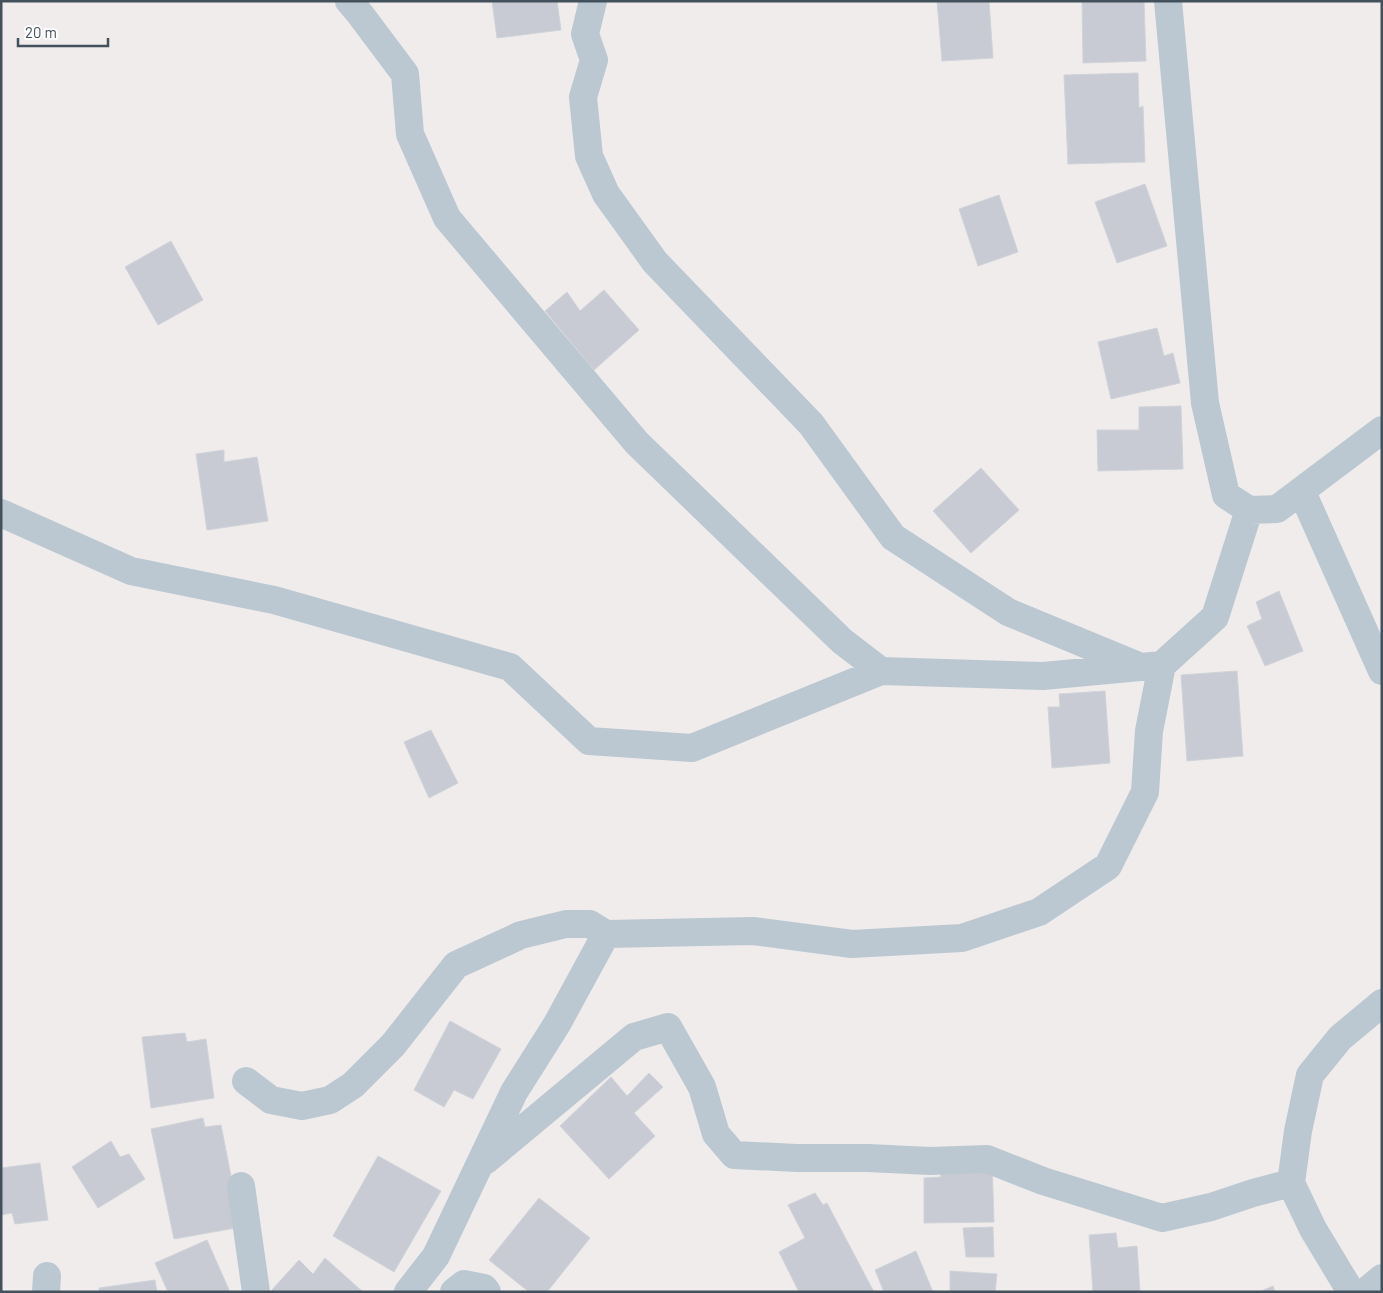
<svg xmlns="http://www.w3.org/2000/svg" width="1383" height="1293" viewBox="0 0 1383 1293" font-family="Barlow,sans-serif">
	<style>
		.building { fill: #c8cbd3; stroke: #d0d3d9 }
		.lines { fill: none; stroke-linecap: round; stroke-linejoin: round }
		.minor { stroke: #bbc8d1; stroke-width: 28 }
	</style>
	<rect width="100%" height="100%" fill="#f0ecec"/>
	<path class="building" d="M492,1h65l4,29 -64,8z
		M937,1h52l4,57 -51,3z
		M1082,1h62l2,60 -63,2z
		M1138,73l1,35 4,-2 2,56 -77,2 -4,-89z
		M1145,184l22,62 -50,17 -22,-61z
		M999,195l19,57 -40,14 -19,-57z
		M171,241l32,59 -45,25 -33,-58z
		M604,290l35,40 -45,40 -49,-59 22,-19 13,19z
		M1157,328l7,28 9,-3 7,30 -69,16 -13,-57z
		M1181,406l2,63 -85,2 -1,-41h42v-23z
		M224,450v12l33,-5 11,64 -61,9 -11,-76z
		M981,468l38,42 -48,43 -38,-42z
		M1279,591l24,60 -38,15 -18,-40 15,-7 -6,-17z
		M1237,671l6,85 -56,5 -6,-86z
		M1105,691l5,72 -58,5 -4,-61h12l-1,-13z
		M431,730l27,53 -29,15 -25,-56z
		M450,1021l51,28 -28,50 -19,-9 -10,17 -30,-17z
		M185,1033l2,9 19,-3 8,59 -63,10 -9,-71z
		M649,1073l14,14 -29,26 21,23 -46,43 -49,-53 51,-49 16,19z
		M203,1118l2,9 16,-2 20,102 -67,12 -23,-110z
		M111,1141l9,16 9,-3 16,25 -47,29 -26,-41z
		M378,1156l63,35 -47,81 -61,-36z
		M992,1162l2,60 -70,1v-45l17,-1 -1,-12z
		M40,1163l8,57 -33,4 -3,-11 -11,2v-47z
		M815,1193l8,12 4,-2 47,89h-75l-20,-40 26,-14 -17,-33z
		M539,1198l51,40 -43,54h-18l-40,-32z
		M993,1227l1,30h-28l-3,-29z
		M1116,1233l2,15 19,-2 3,46h-47l-4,-57z
		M207,1240l23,52h-62l-13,-29z
		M916,1251l17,41h-49l-9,-22z
		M325,1258l38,34h-93l29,-32 14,14z
		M950,1271l47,3 -2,18h-45z
		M155,1280l2,12h-58v-4z
		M1273,1286l2,6h-16z"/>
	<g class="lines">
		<path class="minor" d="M349,1l11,13 45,60 5,60 37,84 190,225 205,198 39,30
			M593,1l-8,33 9,26 -11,37 6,59 17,38 49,68 156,162 82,113 115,75 128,53
			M1168,1l37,402 21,92 23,15 28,-1 105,-79
			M1302,492l80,179
			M1,513l130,58 143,29 236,67 79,74 103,7 189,-77 162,5 119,-11
			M246,1081l25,19 31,6 28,-6 23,-15 40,-40 63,-80 65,-30 45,-11h24l16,10
			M485,1161l149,-124 34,-10 34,60 14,47 18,21 63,3h71l62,3 57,-2 56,22 119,37 49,-11 42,-14 38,-10
			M241,1186l15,106
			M46,1292l1,-16
			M408,1292l28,-36 78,-164 43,-68 49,-90 147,-3 99,13 110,-6 77,-26 69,-46 37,-74 4,-61 13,-66 53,-48 34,-107
			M454,1292l10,-8 20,4 3,4
			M1351,1292l-38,-63 -22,-46 7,-52 12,-56 30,-37 42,-35
			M1365,1292l17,-14"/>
	</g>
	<rect width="1383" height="1293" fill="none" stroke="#43515c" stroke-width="5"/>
	<path d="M18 38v8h90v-8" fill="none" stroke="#43515c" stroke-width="2.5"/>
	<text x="25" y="38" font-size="15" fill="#43515c" stroke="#ffffff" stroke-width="4" paint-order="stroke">20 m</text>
</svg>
